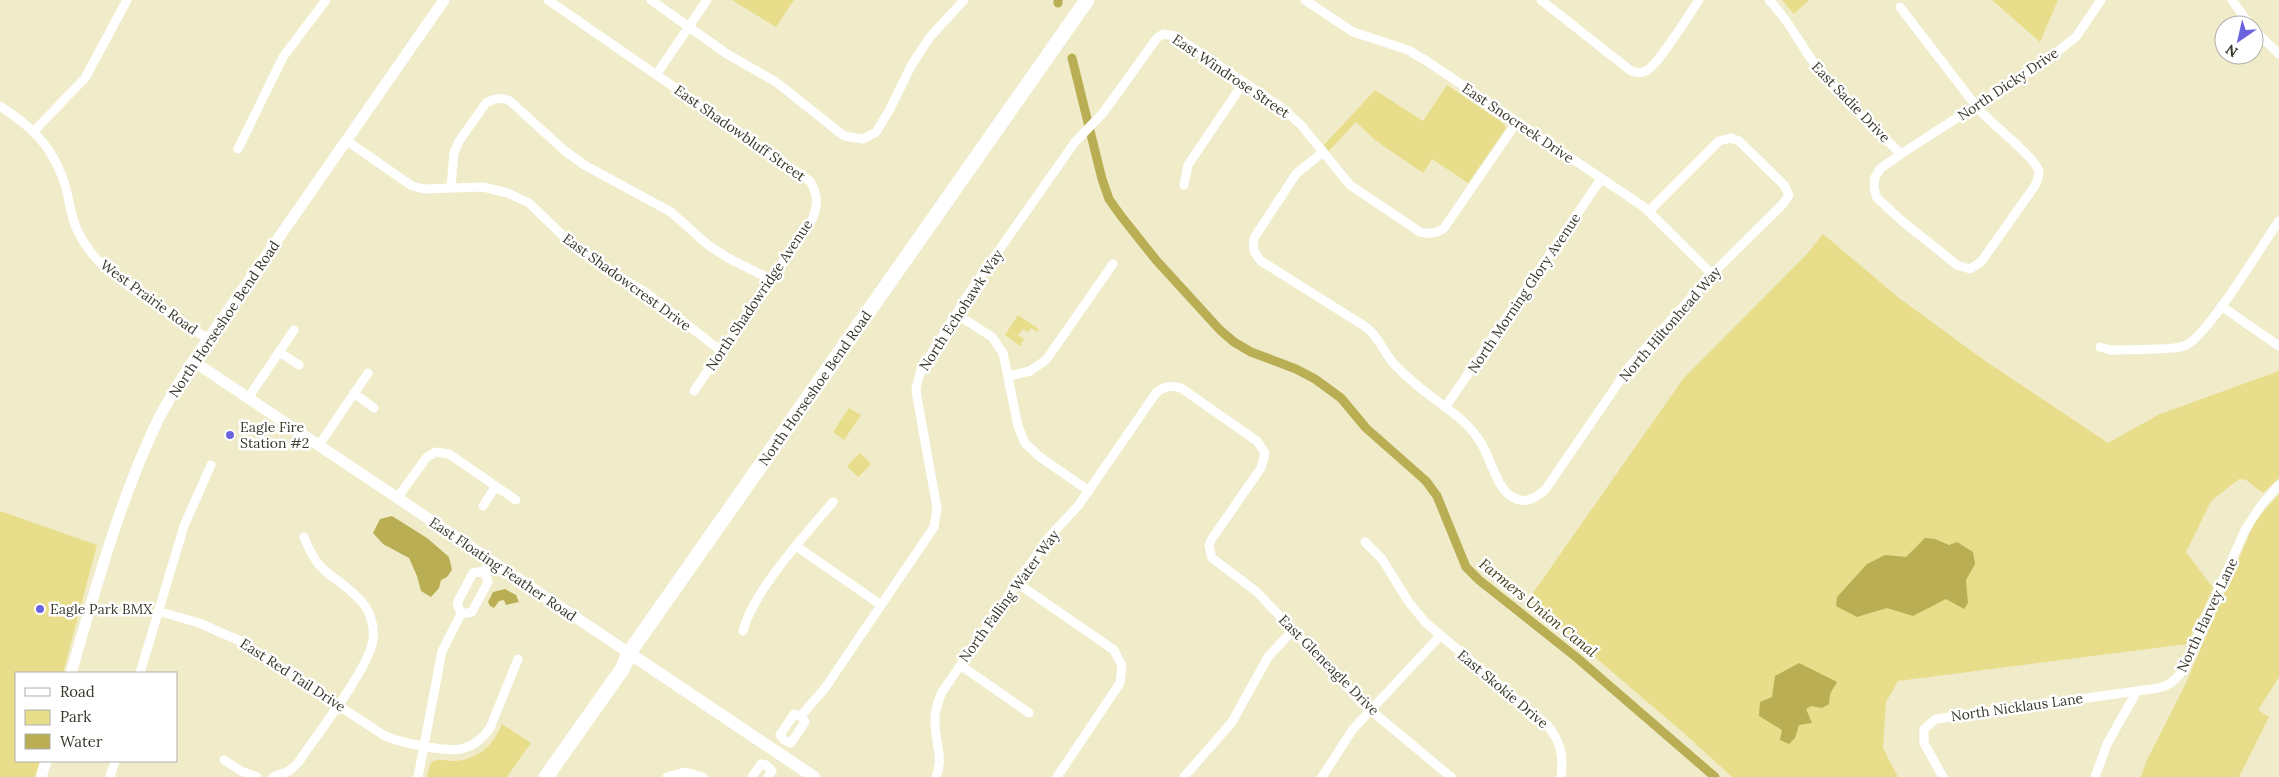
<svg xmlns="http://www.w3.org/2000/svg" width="2279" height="777" viewBox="0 0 2279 777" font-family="Lora,serif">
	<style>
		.green { fill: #e7dd8a }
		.water { fill: #b9ae53 }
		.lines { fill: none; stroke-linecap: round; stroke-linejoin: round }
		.canal { stroke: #b9ae53; stroke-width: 9 }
		.minor { stroke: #fff; stroke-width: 9 }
		.tertiary { stroke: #fff; stroke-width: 11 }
		.secondary { stroke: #fff; stroke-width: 12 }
		.trunk { stroke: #fff; stroke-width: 15 }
		.poi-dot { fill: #6b63dd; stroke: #fff; stroke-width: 2 }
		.labels { text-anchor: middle; stroke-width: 5; stroke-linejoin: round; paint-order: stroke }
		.street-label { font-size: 14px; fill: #39372a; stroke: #fff }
		.poi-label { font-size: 14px; fill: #39372a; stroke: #fff; text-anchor: start }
		.water-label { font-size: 15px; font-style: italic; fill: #433e17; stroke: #fff }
	</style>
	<rect width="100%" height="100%" fill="#f0ecc9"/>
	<path class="green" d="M732,0h62l-18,27z
		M1782,0h27l-15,14z
		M1992,0h66l-18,42z
		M1447,85l56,38 3,5 -38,55 -36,-24 -9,14 -48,-33 -19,-18 -27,29 -5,-6 51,-55 48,31z
		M1823,234l76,64 85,62 124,83 52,-29 119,-43v107l-16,15 -17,-13 -7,-1 -28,22 -25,51 27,36 -26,56 -289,37 -12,21 -3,46 15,29h-166l-47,-43 -157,-134 155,-221 124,-125z
		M1018,315l21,14 -2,3 -6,-4 -3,4 -5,-3 -5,6 6,4 -4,7 -15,-11z
		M849,408l12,7 -17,25 -11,-8z
		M860,453l11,11 -13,13 -11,-11z
		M2279,494v183l-21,33 11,7 -30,60h-98l5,-15 40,-79 69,-162z
		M0,511l97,34 -34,128h-47v88h25l-4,16h-37z
		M502,724l29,19 -24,34h-80l3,-13c7,-7 13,-3 22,-3 25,0 41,-15 50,-37z"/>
	<path class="water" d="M392,516l35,22 22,19 3,13 -5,7 -6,3 -2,8 -8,9 -10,-6 -4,-15 -8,-18 -26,-14 -10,-11 7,-14z
		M1925,538l10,1 14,6 8,-3 16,10 2,12 -9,16 2,23 -4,6 -18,-10 -33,17 -26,-8 -30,9 -21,-11 1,-9 30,-33 18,-9 21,2z
		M505,589l11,6 3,7 -13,3 -2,-5 -5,1 -5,7 -4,-2 -2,-4 5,-10z
		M1799,663l38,19 -7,12 -1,10 -7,4 -11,-2 -5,3 6,14 -13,2 -4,13 -6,6 -9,-4 2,-10 -23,-14 1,-14 12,-5 3,-21z"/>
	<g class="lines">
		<path class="canal" d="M1058,0v3
			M1072,58l30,121 7,20 12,17 35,44 64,70 14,12 17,10 45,17 19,10 26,19 25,30 60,53 11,15 29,71 13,13 97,77 139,120"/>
		<path class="minor" d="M548,0l262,181c8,14 8,22 3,37l-119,173
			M651,0l76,54 49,28 68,54 19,3 13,-7 14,-23 21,-43 19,-29 34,-37
			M1305,0l48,32 55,18 17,10 219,147 68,67
			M1541,0l90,71c7,2 12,3 18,-2 13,-10 39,-53 50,-69
			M1769,0c22,22 34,51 54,75 23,28 52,53 78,79
			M2232,0l18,25
			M1900,7l76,99c12,16 60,51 63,66 0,3 -2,8 -3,12l-55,78 -11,7 -13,-4 -55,-44 -25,-23 -3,-10 1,-11 6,-9 20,-14 144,-93 31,-24 25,-37
			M2254,30l25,24
			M656,75l51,-75
			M0,106c29,19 49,36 62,70 10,27 6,44 25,71 21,32 88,69 121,92
			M34,131l51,-53 42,-78
			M347,141l65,45 12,3 59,-2 25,6 21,10 51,49 68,42 73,57
			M238,149l45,-92 43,-57
			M1323,152l-27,22 -42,64c-2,10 0,15 7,23l105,66c16,13 18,28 30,39 10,10 21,20 32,28 19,15 40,27 53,49 9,14 16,45 30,53 13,9 23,3 34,-6l85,-124 82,-92 71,-70 6,-9 -5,-10 -45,-44 -8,-3 -12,3 -70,70
			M1184,185l4,-20 56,-83
			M451,187l3,-34 5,-12 27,-38c9,-5 15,-6 24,-2l55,50 21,15 85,46 37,33 22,14 40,20
			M2221,306l58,40
			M956,314l36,23 11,16 15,73 7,17 15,14 49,34
			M2100,347l10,3c17,-1 60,1 74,-4 23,-8 77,-100 95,-125
			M279,352l20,13
			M1009,376l21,-5 16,-11 67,-96
			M354,393l20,15
			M248,398l46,-68
			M1446,406l155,-227
			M319,445l49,-72
			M397,498l30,-41 9,-5 13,2 67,46
			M483,506l13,-20
			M1365,542l17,17 26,42 18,22 122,103c13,16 16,31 13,51
			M796,546l85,59
			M484,571l4,11 -16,30 -11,2 -4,-11 16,-30 11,-2 7,-11
			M1017,583l97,67 8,16 -2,17 -63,94
			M158,611l41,12 39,17 147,96c13,5 25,8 38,10 29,6 49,8 67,-18l28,-69
			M743,631c11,-41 62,-96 90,-129
			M960,665l69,48
			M140,673l44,-147 27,-61
			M794,714l7,2 4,6 -14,21 -7,-3 -4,-5z
			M801,716l24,-28 109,-161 3,-19 -20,-111 -1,-9 5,-18 50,-80 104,-148 28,-29 54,-75 6,-4 12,2 107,72 19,17 49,60 70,47c9,2 16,2 24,-4l73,-106
			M224,760l17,11 16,6
			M110,777l5,-16
			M273,777l16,-6 9,-8c17,-26 73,-97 75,-124 2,-15 -4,-31 -15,-41 -26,-26 -39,-22 -54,-61
			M418,777l24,-126 19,-37
			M667,777l18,-5 18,5
			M752,777l9,-13 5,1 6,6 -4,6
			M936,777c8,-19 -1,-35 -1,-54 -1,-11 3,-21 7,-31l107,-155 29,-31 78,-113c8,-7 15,-8 25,-5l76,53 8,12 -4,15 -50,72 -2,6 3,12 45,34 105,111 89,74
			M1184,777l48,-55 36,-65 25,-27
			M1322,777l31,-48 87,-93
			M1943,777l-19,-34v-14l12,-10 201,-28
			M2095,777l12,-33 30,-53c22,-3 33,-2 46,-21l62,-140 17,-26 17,-19"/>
		<path class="tertiary" d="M193,361l436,292
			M71,673c25,-85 48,-172 87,-253 10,-20 23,-40 35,-59l251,-361
			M41,777l5,-16"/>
		<path class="secondary" d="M629,653l185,124"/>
		<path class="trunk" d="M546,777l77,-109 6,-15 458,-653"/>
	</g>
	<g class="poi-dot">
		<circle cx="230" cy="435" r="5"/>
		<circle cx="40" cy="609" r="5"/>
	</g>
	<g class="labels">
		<g class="street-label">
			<text transform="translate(1231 76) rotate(34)" y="5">East Windrose Street</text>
			<text transform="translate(2008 84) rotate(-34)" y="5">North Dicky Drive</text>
			<text transform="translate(1851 102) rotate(46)" y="5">East Sadie Drive</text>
			<text transform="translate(1518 123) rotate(34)" y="5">East Snocreek Drive</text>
			<text transform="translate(740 133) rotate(35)" y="5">East Shadowbluff Street</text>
			<text transform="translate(627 282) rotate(36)" y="5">East Shadowcrest Drive</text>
			<text transform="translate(1524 293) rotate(-56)" y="5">North Morning Glory Avenue</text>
			<text transform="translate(759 295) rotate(-56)" y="5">North Shadowridge Avenue</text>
			<text transform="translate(149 297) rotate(36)" y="5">West Prairie Road</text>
			<text transform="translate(961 310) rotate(-57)" y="5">North Echohawk Way</text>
			<text transform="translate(224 319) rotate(-56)" y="5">North Horseshoe Bend Road</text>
			<text transform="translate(1670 324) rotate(-49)" y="5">North Hiltonhead Way</text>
			<text transform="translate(815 388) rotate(-55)" y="5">North Horseshoe Bend Road</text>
			<text transform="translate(503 569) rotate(34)" y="5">East Floating Feather Road</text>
			<text transform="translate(1009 596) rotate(-54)" y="5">North Falling Water Way</text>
			<text transform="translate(2207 615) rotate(-65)" y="5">North Harvey Lane</text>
			<text transform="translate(1329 665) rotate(45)" y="5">East Gleneagle Drive</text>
			<text transform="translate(293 675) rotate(33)" y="5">East Red Tail Drive</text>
			<text transform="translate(1503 689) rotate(40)" y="5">East Skokie Drive</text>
			<text transform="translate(2017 707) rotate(-8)" y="5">North Nicklaus Lane</text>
		</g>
		<g class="poi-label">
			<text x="240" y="432">Eagle Fire<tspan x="240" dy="16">Station #2</tspan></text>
			<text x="50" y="614">Eagle Park BMX</text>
		</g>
		<g class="water-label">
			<text transform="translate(1538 608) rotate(39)" y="5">Farmers Union Canal</text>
		</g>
	</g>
	<rect x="15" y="672" width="162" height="90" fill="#ffffff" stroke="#b0afaa"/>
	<rect x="25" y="688" width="25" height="8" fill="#ffffff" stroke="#b0afaa"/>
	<text x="60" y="697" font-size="15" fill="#39372a">Road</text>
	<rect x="25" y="710" width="25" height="15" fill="#e7dd8a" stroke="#b0afaa"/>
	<text x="60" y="722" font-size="15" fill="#39372a">Park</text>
	<rect x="25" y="734" width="25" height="15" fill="#b9ae53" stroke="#b0afaa"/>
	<text x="60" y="747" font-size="15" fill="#39372a">Water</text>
	<g transform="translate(2239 40) rotate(214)"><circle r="24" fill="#ffffff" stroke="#b0afaa"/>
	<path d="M0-4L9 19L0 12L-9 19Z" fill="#6b63dd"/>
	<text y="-8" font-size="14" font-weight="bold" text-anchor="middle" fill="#39372a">N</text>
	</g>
</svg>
